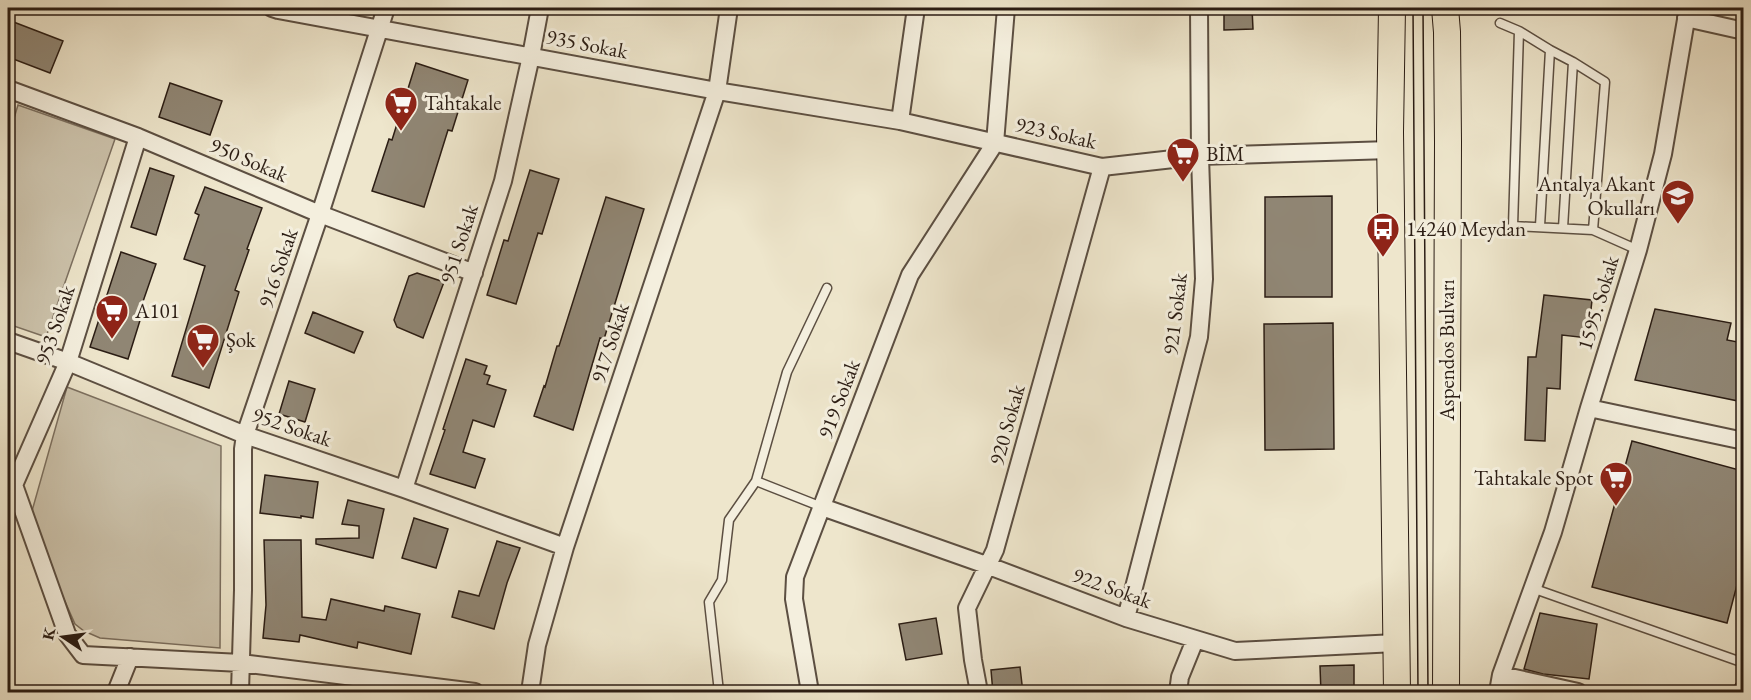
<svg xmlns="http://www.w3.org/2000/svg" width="1751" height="700" viewBox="0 0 1751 700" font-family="'EB Garamond',serif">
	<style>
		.green { fill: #cdc4ad; stroke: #7c7060; stroke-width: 1.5 }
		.building { fill: #908674; stroke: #2b1d14; stroke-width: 1.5 }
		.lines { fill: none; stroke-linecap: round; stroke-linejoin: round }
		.lane-casing { stroke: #5c4f42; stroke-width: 11 }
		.street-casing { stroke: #5c4f42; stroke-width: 20 }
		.primary-casing { stroke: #2b1d14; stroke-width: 28 }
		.lane { stroke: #f4efde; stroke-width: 8 }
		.street { stroke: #f4efde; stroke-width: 16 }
		.primary { stroke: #eee6cc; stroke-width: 26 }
		.tram { stroke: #2b1d14; stroke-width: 1.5 }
		.labels { text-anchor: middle; stroke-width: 6; stroke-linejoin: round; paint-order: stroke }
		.street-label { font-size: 21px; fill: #2b1d14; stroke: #f4efde }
		.poi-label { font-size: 21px; fill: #2b1d14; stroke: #f4efde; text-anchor: start }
	</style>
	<rect width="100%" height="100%" fill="#eee6cc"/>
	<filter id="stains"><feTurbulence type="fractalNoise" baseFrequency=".00333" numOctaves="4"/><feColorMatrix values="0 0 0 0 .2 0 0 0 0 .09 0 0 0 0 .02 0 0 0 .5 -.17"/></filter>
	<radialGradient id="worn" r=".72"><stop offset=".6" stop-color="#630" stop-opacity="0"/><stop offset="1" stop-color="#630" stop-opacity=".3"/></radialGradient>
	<path class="green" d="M18,105l97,34 -69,198 -38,-13v-186z
		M67,387l154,59 -1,202 -120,-10 -16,-7 -9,-7 -24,-54 -19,-59z"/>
	<path class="building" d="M1224,8h28l1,21 -29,1z
		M11,21l52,20 -13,32 -42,-16v-27z
		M416,63l52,17 -16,51 -4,-1 -24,77 -52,-16 17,-52 3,1z
		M170,83l52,18 -12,34 -51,-18z
		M150,168l24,8 -18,59 -25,-8z
		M530,170l29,9 -17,55 -4,-1 -22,71 -29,-9 17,-55 4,1z
		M205,187l57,21 -15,41 2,1 -14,40 4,2 -30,96 -37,-12 33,-110 -21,-7 15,-44 -4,-2z
		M1332,196v101h-67v-100z
		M606,197l38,12 -40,130 -4,-1 -27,92 -39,-14 10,-30 1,1 12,-41h2z
		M121,252l35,12 -17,49 3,1 -14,45 -38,-12z
		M417,273l27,9 -21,56 -26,-11 -3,-7 15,-44z
		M1544,295l48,5 -4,38 -26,-3 -2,54 -13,-1 -2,53 -20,-1 3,-83h8z
		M1655,309l76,14 -4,17 16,3v59l-108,-22z
		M313,312l50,20 -9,21 -49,-20z
		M1333,323l1,126 -69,1 -1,-126z
		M466,359l21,7 -3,8 6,2 -3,8 19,6 -12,37 -21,-7 -10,32 22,7 -10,29 -45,-14 15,-44 -2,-1z
		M289,381l26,8 -10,33 -26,-8z
		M1632,441l111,30v91l-16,61 -135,-36z
		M265,475l53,7 -5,36 -12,-2v2l-41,-5z
		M348,500l36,9 -11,49 -57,-14v-5l43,-1v-12l-17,-2z
		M414,518l34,11 -12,39 -34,-10z
		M264,540h37l1,77 24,3 5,-21 53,12 1,-5 35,8 -9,40 -53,-12 -1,6 -57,-13 -1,7 -36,-4 3,-33z
		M497,541l23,7 -13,35 -13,46 -42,-12 7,-26 20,5z
		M1540,613l57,11 -8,55 -46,-5 -19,-5z
		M936,618l6,36 -36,6 -7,-36z
		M1354,665v28h-33l-1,-27z
		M1020,667l3,26h-30l-2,-23z"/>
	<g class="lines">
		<g class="lane-casing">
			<path id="lane" d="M1500,23l19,8 -6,195 80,4 45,20
				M1519,31l31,19 -10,176
				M1550,50l23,12 -10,166
				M1573,62l32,20 -12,148
				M756,481l66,26
				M1532,588l212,75
				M719,692l-10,-90 13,-22 7,-60 27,-39 31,-109 40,-84"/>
		</g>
		<g class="street-casing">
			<path id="street" d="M272,8l6,2 439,81 183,30 202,46 98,-11 190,-6
				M1686,18l58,13
				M8,89l130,48 182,77 154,59
				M900,121l16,-113
				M138,137l-70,225 -54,123 53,149 16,21 158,8 234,29
				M8,341l60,21 177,73 159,54 161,58
				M1589,408l155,33
				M404,489l99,-308 28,-125 9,-48
				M822,507l167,59 137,52 109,33 161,-8
				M1126,618l73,-281 5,-58 -4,-123 -1,-148
				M1501,675l77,17
				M116,692l14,-35
				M240,692l3,-102v-141l2,-14 75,-221 66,-206
				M530,692l7,-47 28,-98 152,-456 12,-83
				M810,692l-16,-93 1,-22 115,-302 85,-132 11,-135
				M979,692l-6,-32 -6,-52 28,-58 107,-383
				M1178,692l2,-15 15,-37
				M1498,692l3,-17 52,-143 36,-124 49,-158 25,-96 25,-146
				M1742,692l2,-4"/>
		</g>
		<g class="primary-casing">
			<path id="primary" d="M1392,8l-2,124 7,560
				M1445,8l2,24 1,110 -2,550"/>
		</g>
		<use href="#lane" class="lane"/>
		<use href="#street" class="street"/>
		<use href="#primary" class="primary"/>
		<path class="tram" d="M1413,8l5,684
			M1423,8l5,684"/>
	</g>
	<defs>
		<g id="supermarket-pin" transform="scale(1.725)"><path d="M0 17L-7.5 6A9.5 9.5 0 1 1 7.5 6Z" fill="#8f2418" stroke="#f4efde"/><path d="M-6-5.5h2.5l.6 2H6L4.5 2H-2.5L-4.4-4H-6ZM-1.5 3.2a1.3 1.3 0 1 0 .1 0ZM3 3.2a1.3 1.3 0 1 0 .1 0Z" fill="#fff"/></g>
		<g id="school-pin" transform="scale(1.725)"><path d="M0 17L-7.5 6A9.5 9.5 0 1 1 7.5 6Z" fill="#8f2418" stroke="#f4efde"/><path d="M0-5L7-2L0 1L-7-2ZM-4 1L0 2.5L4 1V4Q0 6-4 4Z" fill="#fff"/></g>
		<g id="bus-pin" transform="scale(1.725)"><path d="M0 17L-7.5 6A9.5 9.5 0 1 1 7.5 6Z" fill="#8f2418" stroke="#f4efde"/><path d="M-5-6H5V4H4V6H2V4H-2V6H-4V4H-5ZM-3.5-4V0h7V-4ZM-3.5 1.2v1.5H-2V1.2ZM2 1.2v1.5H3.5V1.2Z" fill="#fff"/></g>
	</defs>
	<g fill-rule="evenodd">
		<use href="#supermarket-pin" x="401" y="103"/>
		<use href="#supermarket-pin" x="1183" y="154"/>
		<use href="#school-pin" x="1678" y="196"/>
		<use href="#bus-pin" x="1383" y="229"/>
		<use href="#supermarket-pin" x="112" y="311"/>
		<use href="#supermarket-pin" x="203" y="340"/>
		<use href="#supermarket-pin" x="1616" y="478"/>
	</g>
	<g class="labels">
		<g class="street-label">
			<text transform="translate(587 44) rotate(11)" y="7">935 Sokak</text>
			<text transform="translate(1056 133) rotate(13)" y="7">923 Sokak</text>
			<text transform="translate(249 160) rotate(23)" y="7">950 Sokak</text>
			<text transform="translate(459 244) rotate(-72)" y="7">951 Sokak</text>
			<text transform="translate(278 268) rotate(-71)" y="7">916 Sokak</text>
			<text transform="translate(1598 303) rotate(-73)" y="7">1595. Sokak</text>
			<text transform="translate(1175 314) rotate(-83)" y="7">921 Sokak</text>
			<text transform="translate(55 325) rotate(-71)" y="7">953 Sokak</text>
			<text transform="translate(610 343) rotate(-72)" y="7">917 Sokak</text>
			<text transform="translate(1447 350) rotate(-90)" y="7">Aspendos Bulvarı</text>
			<text transform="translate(839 399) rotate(-69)" y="7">919 Sokak</text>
			<text transform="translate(1007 425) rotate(-74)" y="7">920 Sokak</text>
			<text transform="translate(292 427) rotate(19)" y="7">952 Sokak</text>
			<text transform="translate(1112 588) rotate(20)" y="7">922 Sokak</text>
		</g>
		<g class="poi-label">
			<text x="424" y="110">Tahtakale</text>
			<text x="1206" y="161">BİM</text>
			<text x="1655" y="191" text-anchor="end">Antalya Akant<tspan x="1655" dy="24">Okulları</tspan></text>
			<text x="1406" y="236">14240 Meydan</text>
			<text x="135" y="318">A101</text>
			<text x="226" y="347">Şok</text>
			<text x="1593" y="485" text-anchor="end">Tahtakale Spot</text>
		</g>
	</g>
	<rect width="1751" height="700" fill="none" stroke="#eee6cc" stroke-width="30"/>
	<rect x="9" y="9" width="1733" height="682" fill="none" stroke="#2b1d14" stroke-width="3"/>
	<rect x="15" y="15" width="1721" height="670" fill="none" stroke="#2b1d14" stroke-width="1.5"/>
	<g transform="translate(63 637) rotate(283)" stroke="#f4efde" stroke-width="4.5" paint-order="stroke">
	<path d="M0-4.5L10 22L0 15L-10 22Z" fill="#2b1d14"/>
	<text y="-9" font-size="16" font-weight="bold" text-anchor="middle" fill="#2b1d14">K</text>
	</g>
	<rect width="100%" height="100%" filter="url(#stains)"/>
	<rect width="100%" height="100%" fill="url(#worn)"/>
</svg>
